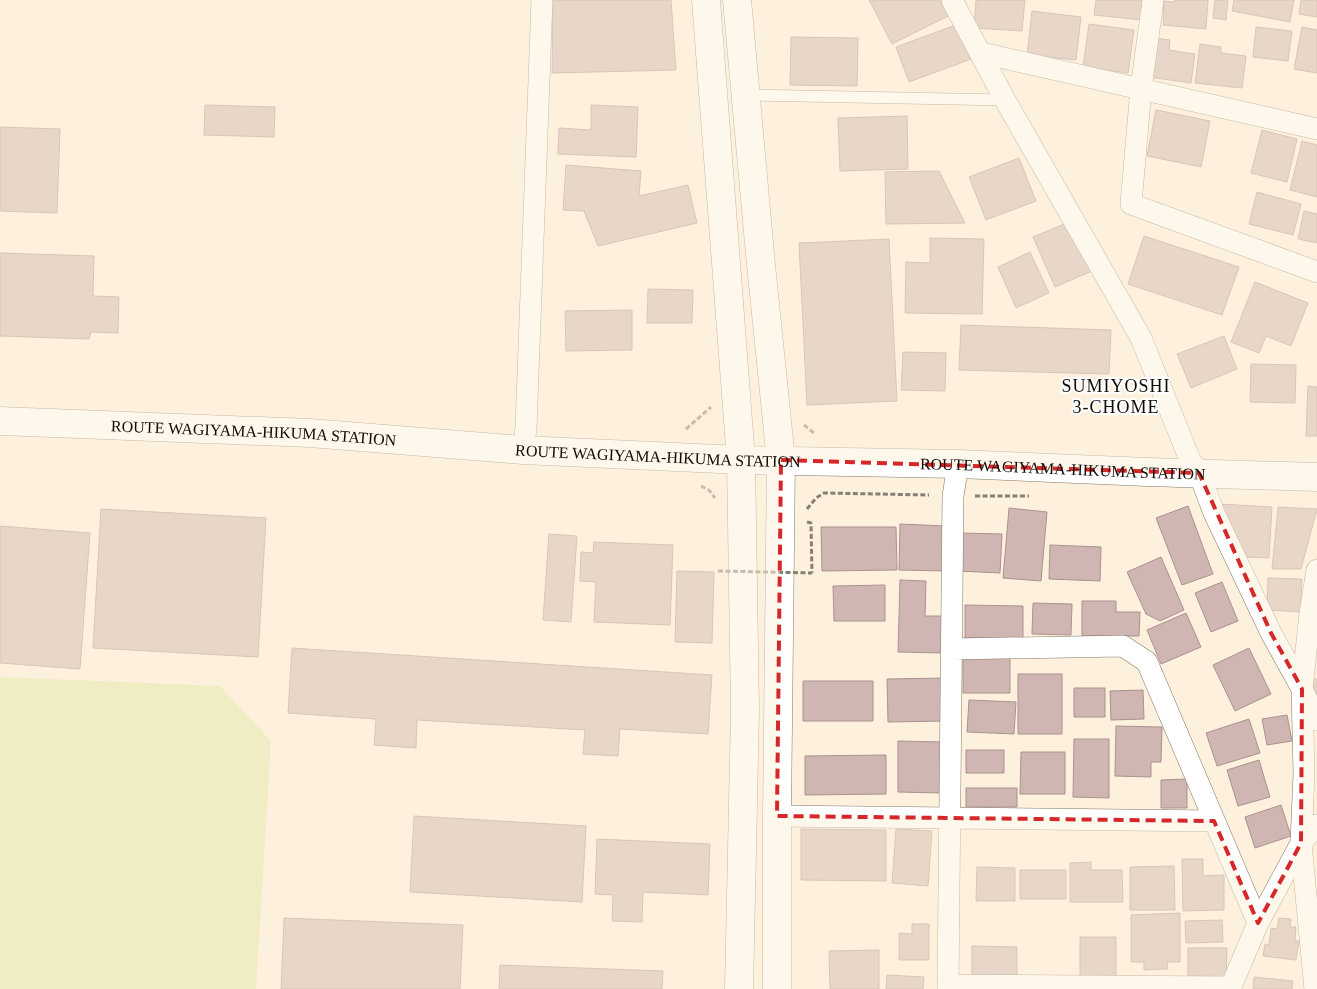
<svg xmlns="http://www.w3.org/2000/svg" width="1317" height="989" viewBox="0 0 1317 989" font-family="Georgia,serif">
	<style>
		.green { fill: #e1e9a8 }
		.building { fill: #cfb6b2; stroke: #aa928e }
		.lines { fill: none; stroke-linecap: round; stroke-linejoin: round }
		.service-casing { stroke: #837866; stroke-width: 12 }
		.minor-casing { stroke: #837866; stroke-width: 22 }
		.tertiary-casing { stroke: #837866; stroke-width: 29 }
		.secondary-casing { stroke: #837866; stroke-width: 29 }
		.path { stroke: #877f72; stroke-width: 3; stroke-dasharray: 5 2.5; stroke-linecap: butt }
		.service { stroke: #fff; stroke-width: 11 }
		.minor { stroke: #fff; stroke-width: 21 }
		.tertiary { stroke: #fff; stroke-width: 28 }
		.secondary { stroke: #fff; stroke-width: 28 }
		.path-bridge { stroke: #877f72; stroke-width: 3; stroke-dasharray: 5 2.5; stroke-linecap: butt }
		.marked { fill: none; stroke: #d62828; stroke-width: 4; stroke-dasharray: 10 6; stroke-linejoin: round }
		.labels { text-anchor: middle; stroke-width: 4; stroke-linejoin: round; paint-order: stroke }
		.street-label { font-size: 16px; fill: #0f0b05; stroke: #fff }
		.neighbourhood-label { font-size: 18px; letter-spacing: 1px; fill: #0f0b05; stroke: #fff }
	</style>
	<rect width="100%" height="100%" fill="#fdf1dd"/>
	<path class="green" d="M0,677l220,9 51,55 -15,248h-256z"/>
	<path class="building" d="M553,0h118l5,70 -124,3z
		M869,0h74l7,15 -58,29z
		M976,0h49l-3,31 -48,-3z
		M1096,0h48l-1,20 -49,-5z
		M1175,0h33l-2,29 -43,-4 1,-24 11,1z
		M1215,0h13l-2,20 -13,-2z
		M1234,0h60l-4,22 -58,-11z
		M1301,0h16v17l-18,-3z
		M1032,11l49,6 -5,43 -49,-5z
		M961,23l13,35 -65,24 -13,-35z
		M1089,24l45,6 -6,43 -45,-6z
		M1256,27l36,4 -4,30 -35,-4z
		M1302,27l15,3v43l-23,-4z
		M791,37l67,1 -1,48 -67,-1z
		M1154,38l16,2 -1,10 26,4 -4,29 -42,-6z
		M1200,44l21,3v6l25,3 -4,32 -47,-5z
		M205,105l70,2 -1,30 -70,-2z
		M591,105l47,2 -2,50 -78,-3 1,-26 32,2z
		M1156,110l54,11 -9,46 -54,-11z
		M907,116l1,53 -68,2 -2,-53z
		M0,127l60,2 -3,84 -57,-2z
		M1262,130l35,9 -10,43 -36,-9z
		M1302,141l15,4v52l-27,-7z
		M1019,158l17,43 -50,19 -17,-43z
		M566,165l75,6 -2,25 49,-11 9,38 -99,23 -14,-35 -21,-1z
		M939,171l26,52 -79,1 -1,-52z
		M1257,192l44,12 -8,31 -44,-11z
		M1304,211l13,3v29l-19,-4z
		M1069,222l23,49 -37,16 -22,-50z
		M1144,236l95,31 -17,48 -94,-31z
		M930,238l54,1 -2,75 -77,-1 1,-51 24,1z
		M889,239l8,162 -90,4 -8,-162z
		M1030,252l19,41 -33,15 -18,-41z
		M0,253l94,3 -1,40 26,1 -1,36 -27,-1 -2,7 -89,-3z
		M1255,282l53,21 -17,43 -25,-10 -7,17 -28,-11z
		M648,289l45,1 -1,33h-45z
		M632,310v40l-66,1 -1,-40z
		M961,325l150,5 -2,44 -150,-4z
		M1224,336l13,33 -46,19 -14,-34z
		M903,352l43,1 -1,38 -44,-1z
		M1251,364l45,1 -1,38 -45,-1z
		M1308,386l9,1v49h-11z
		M1220,504l52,3 -3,51 -24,-1z
		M1188,506l25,68 -31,11 -26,-67z
		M1278,507l39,2 -16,60h-29z
		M1009,508l38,4 -6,69 -38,-3z
		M101,509l165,9 -8,139 -165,-9z
		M900,524l47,2 -1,45 -47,-1z
		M0,526l90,7 -10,136 -80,-6z
		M821,527h75l1,43 -75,1z
		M960,533l42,1 -2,39 -42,-2z
		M549,534l28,2 -6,86 -28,-2z
		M594,542l79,3 -3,80 -76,-3 2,-40 -16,-1 1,-29 12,1z
		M1050,545l51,2 -1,34 -51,-2z
		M1161,557l23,53 -24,11 -14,-7 -19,-42z
		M677,571l37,1 -2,71 -37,-1z
		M1268,578l34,1 -2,33 -33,-2z
		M900,580l26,1 -1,35h19l-1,37 -45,-1z
		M1222,582l16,39 -27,11 -16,-39z
		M885,585v36h-51l-1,-35z
		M1082,601h34v11h24l-1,24h-57z
		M1033,603l39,1 -1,31 -39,-1z
		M965,605l58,1v32h-58z
		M1186,613l15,34 -40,17 -14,-34z
		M292,648l420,27 -4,59 -88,-5 -2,27 -35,-2 2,-24 -168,-10 -1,28 -42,-3 2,-26 -88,-6z
		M1249,648l22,46 -36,17 -22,-46z
		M963,658h47v35h-47z
		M1018,674h44v60h-44z
		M945,678v43l-57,1 -1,-43z
		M1312,679h5v18h-2z
		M803,681h70v40h-70z
		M1074,688h31v29h-31z
		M1143,690l1,29 -33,1 -1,-29z
		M969,700l47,2 -2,32 -47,-2z
		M1287,715l5,26 -25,4 -5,-26z
		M1249,719l11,34 -43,13 -11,-33z
		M1116,726l46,1 -1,35h-10v15l-36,-1z
		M1074,739h35v59l-36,-1z
		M898,741l44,1v51l-44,-1z
		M966,750h38v23h-38z
		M1021,752h44v42h-45z
		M886,755v39l-81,1v-39z
		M1259,760l11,37 -32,9 -11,-36z
		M1187,779v29h-26v-28z
		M966,788h51v19h-51z
		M1281,805l10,31 -36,12 -10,-31z
		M414,816l172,10 -4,76 -172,-10z
		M801,829l85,1v51l-85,-1z
		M896,829l36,2 -4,55 -36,-3z
		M597,839l113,5 -2,51 -65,-3 -1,30 -30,-1 1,-26 -18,-1z
		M1182,859h21v17l21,-1v35l-41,1z
		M1091,862v8h31l1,32h-53v-39z
		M1174,866l1,44h-45v-43z
		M977,867l38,1v33h-39z
		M1020,870h46v29h-46z
		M1180,913v49h-13l1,7 -24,1v-8h-13v-47z
		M284,918l179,7 -3,64h-179z
		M1279,918l12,1 -1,8h6l-1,14h4l-3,19 -33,-4 2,-12 4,1 2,-17 6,1z
		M1222,920l1,22 -37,1 -1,-22z
		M912,924h17v36h-30v-27l13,1z
		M1080,937h36v41l-36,-1z
		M972,946l45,1v29l-45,-1z
		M1188,948h39l-1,32h-38z
		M879,950v39h-49l-1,-38z
		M500,965l163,6 -1,18h-163z
		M887,975l37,2 -1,12h-37z
		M1254,977l39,4 -1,8h-39z"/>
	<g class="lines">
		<g class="service-casing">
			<path id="service" d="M746,95l259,5"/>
		</g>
		<g class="minor-casing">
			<path id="minor" d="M952,0l53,100 136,238 49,122 9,13 15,40 57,120 31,56 15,31
				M1153,0l-12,89 -10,115 186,68
				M982,53l335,76
				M523,450l3,-22 16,-428
				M952,649l171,-3 24,16 111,261
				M777,816l437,5
				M948,985l283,2
				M948,989l5,-493 5,-32
				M1230,989l28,-66 43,-80 16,-18
				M1315,989l-14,-146 3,-69 -2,-85 8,-76 7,-43"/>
		</g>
		<g class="tertiary-casing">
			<path id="tertiary" d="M706,0l35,460 4,251 -6,278
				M737,0l24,265 20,195 -4,356v173"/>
		</g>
		<g class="secondary-casing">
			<g id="secondary">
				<path id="s1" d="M0,421l310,12 213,17 218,10 217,4 189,8 170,5"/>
			</g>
		</g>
		<path class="path" d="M804,425l11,9
			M686,429l25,-22
			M701,486l8,4 6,8
			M975,496h54
			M807,509l9,-11 8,-5 105,2
			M807,522l4,1 1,50"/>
		<use href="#service" class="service"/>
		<use href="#minor" class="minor"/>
		<use href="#tertiary" class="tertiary"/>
		<use href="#secondary" class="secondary"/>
		<path class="path-bridge" d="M718,571l94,2"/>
	</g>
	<path d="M0 0H1317V989H0ZM781,460l418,13 72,160 31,56 -1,154 -43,80 -44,-102 -437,-5z" fill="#fdf1dd" fill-opacity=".55" fill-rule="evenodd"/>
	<path class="marked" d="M781,460l418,13 72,160 31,56 -1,154 -43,80 -44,-102 -437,-5z"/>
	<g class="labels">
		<g class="street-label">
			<text dy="6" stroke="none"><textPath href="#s1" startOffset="254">ROUTE WAGIYAMA-HIKUMA STATION</textPath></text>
			<text dy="6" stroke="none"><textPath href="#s1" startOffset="659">ROUTE WAGIYAMA-HIKUMA STATION</textPath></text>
			<text dy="6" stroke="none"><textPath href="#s1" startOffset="1064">ROUTE WAGIYAMA-HIKUMA STATION</textPath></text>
		</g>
		<g class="neighbourhood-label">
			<text x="1116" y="392">SUMIYOSHI<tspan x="1116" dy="21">3-CHOME</tspan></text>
		</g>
	</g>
</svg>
